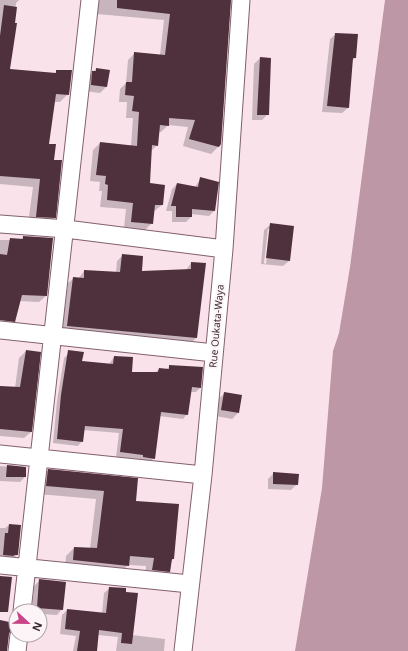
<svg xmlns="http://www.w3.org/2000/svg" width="408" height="651" viewBox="0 0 408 651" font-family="'Noto Sans',sans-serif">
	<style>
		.water { fill: #be97a7 }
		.shadow { fill: #0003; fill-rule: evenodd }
		.building { fill: #4f303d }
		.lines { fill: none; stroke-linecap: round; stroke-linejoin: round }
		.minor-casing { stroke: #82606f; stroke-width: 19 }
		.minor { stroke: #fff; stroke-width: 17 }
		.labels { text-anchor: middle; stroke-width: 4; stroke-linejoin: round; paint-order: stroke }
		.street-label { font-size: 10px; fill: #38292f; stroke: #fcf4f7 }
	</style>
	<rect width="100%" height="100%" fill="#fae2eb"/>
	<path class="water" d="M385,0h23v651h-113l27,-163 11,-137 6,-18 11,-66z"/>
	<path class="shadow" d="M0,0h19l-3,3 -7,67 45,4 3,-3 11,23 -8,8h-6l-7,42 6,16 2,58 -8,8 -19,-2 5,-37 -33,-3z
		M98,0h133l-13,147 -7,7 -28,-8 5,-19 -20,-2 -7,7h-3l-1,13 -6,6 -3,32 14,22 -9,7 -1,11 -7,7 -21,-2 2,-19 -26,-2 2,-16h-3l1,-9 -10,-1 3,-31 7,-7 31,3 2,-28h-7l1,-16h-8l1,-13 6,-6 2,-23 7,-7 25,2 4,-35 -67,-6z
		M336,34l19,24 -3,3 -4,47 -6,5 -20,-1 8,-73z
		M260,58l8,56 -6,6h-10l2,-56z
		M96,69l10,18 -6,6 -15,-2 2,-13z
		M201,178l13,33 -5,5 -18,-2v3l-5,5h-14v-11h-6l6,-22 5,-5 18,3z
		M270,225l19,36 -6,5 -22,-2 3,-34zM268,229h2l-4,35 -2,-1z
		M23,237l23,59 -7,6 -20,-1 -5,20 -7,7 -7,-1v-87h20z
		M122,256l19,16 45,-2 5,-7 5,75 -5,5 -129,-12 6,-48 6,-5h5l5,-7 32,2 1,-12z
		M26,351l5,81 -7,6 -24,-2v-49l15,1 4,-30z
		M68,354l13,8 28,2 5,-7 17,16h24l4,-4 7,1 4,-4 32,2 -2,20 -4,4h-6l-3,22 -4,5 -24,-3 -5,42 -5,5 -10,-1v-3l-23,-2 3,-24 -36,-3 -1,11 -4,5 -25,-3 4,-42 7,-43z
		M224,394l14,19 -6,6 -16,-3 2,-17z
		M0,466l25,2v9l-5,5 -20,-1z
		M48,470l87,32 43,3 -5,54 -2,3 -1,10 -9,8 -16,-2 1,-12 -18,-1 -9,9 -54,-6 1,-12 8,-8 16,1 6,-50 -58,-5 2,-16z
		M274,473l23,11 -6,6 -23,-1v-10z
		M9,525l8,30 -5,5h-12v-32h5z
		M40,580l22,29 -5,6 -17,-1v-3h-8l2,-25z
		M110,588l22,47 33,4 -1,12h-48l2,-14 -20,-2 -2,16h-23l3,-15 -16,-2 2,-19 5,-5 35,4 2,-21z"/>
	<path class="building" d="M117,0h114l-10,144 -2,3 -30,-8 6,-19 -26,-2v8l-9,-1 -2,21 -6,-1 -2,38 15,2 -2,20h-8l-2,19 -22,-2 2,-19 -26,-3 1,-15 -3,-1 1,-8 -10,-1 4,-33 37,4 2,-34 -7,-1 2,-15 -9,-1 1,-13h6l2,-30 31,3 5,-41 -53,-6z
		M4,5l13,2 -2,16h2l-7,46 46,4v-3h16l-3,25 -13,-1 -7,50h7l-2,16h8l-6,58 -20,-1 4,-38 -40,-3v-140z
		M335,33l23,1 -2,24h-3l-4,50 -22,-2z
		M260,57l11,1 -2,57h-12z
		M96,68l14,2 -3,17 -16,-2 1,-14h4z
		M200,177l19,5 -4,29 -23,-2v8h-16v-11h-5l6,-23 21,4z
		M270,223l24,3 -4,35 -24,-3z
		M23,236l30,2 -6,58 -25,-1 -7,27 -15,-2v-66l7,1 3,-17 13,1z
		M122,254l21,2 -1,15 49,-2v-7l15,1 -9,75 -130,-12 6,-49 11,1v-8l36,2z
		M26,350l15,2 -9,80 -32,-3v-43l20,1z
		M68,350l16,2 -2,9 31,3 1,-8 19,1 -1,15h26l1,-4 10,1v-4l34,2 -2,21 -9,-1 -4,28 -27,-3 -6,47 -12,-2v-2l-23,-3 3,-23 -38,-3 -2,16 -26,-3 4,-44z
		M224,392l18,3 -3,18 -18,-3z
		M7,465l19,2v10h-20z
		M48,469l90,9 -2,23 43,3 -5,55h-2l-2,13 -18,-2 2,-12 -24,-2 -1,10 -56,-6 1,-13 23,1 7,-57 -58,-5z
		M273,472l26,2 -1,11 -25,-1z
		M9,524l12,1 -3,30h-4v1l-11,-1 2,-22h3z
		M0,576l12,1 -4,35h-8z
		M39,579l27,3 -3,28 -26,-2z
		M109,587l17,1v4l12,1 -6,51 -11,-1 1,-10 -23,-3 -2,21h-20l3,-20 -15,-2 2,-20 39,4z
		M0,620l14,3 -5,11 -2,17h-7z"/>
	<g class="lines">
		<g class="minor-casing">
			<path id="minor" d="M0,224l66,5 158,20
				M0,330l214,23
				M0,454l203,21
				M0,565l190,19
				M22,611l68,-611
				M17,651l2,-16
				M183,651l20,-176 21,-226 17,-249"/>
		</g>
		<use href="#minor" class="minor"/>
	</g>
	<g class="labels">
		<g class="street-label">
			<text transform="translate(216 326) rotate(-85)" y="4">Rue Oukata-Waya</text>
		</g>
	</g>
	<g transform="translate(28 623) rotate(112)"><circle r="19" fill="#fcf4f7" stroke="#aea3a7"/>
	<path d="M0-3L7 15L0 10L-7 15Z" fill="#c84488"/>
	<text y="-6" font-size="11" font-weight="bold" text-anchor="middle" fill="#38292f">N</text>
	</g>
</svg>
